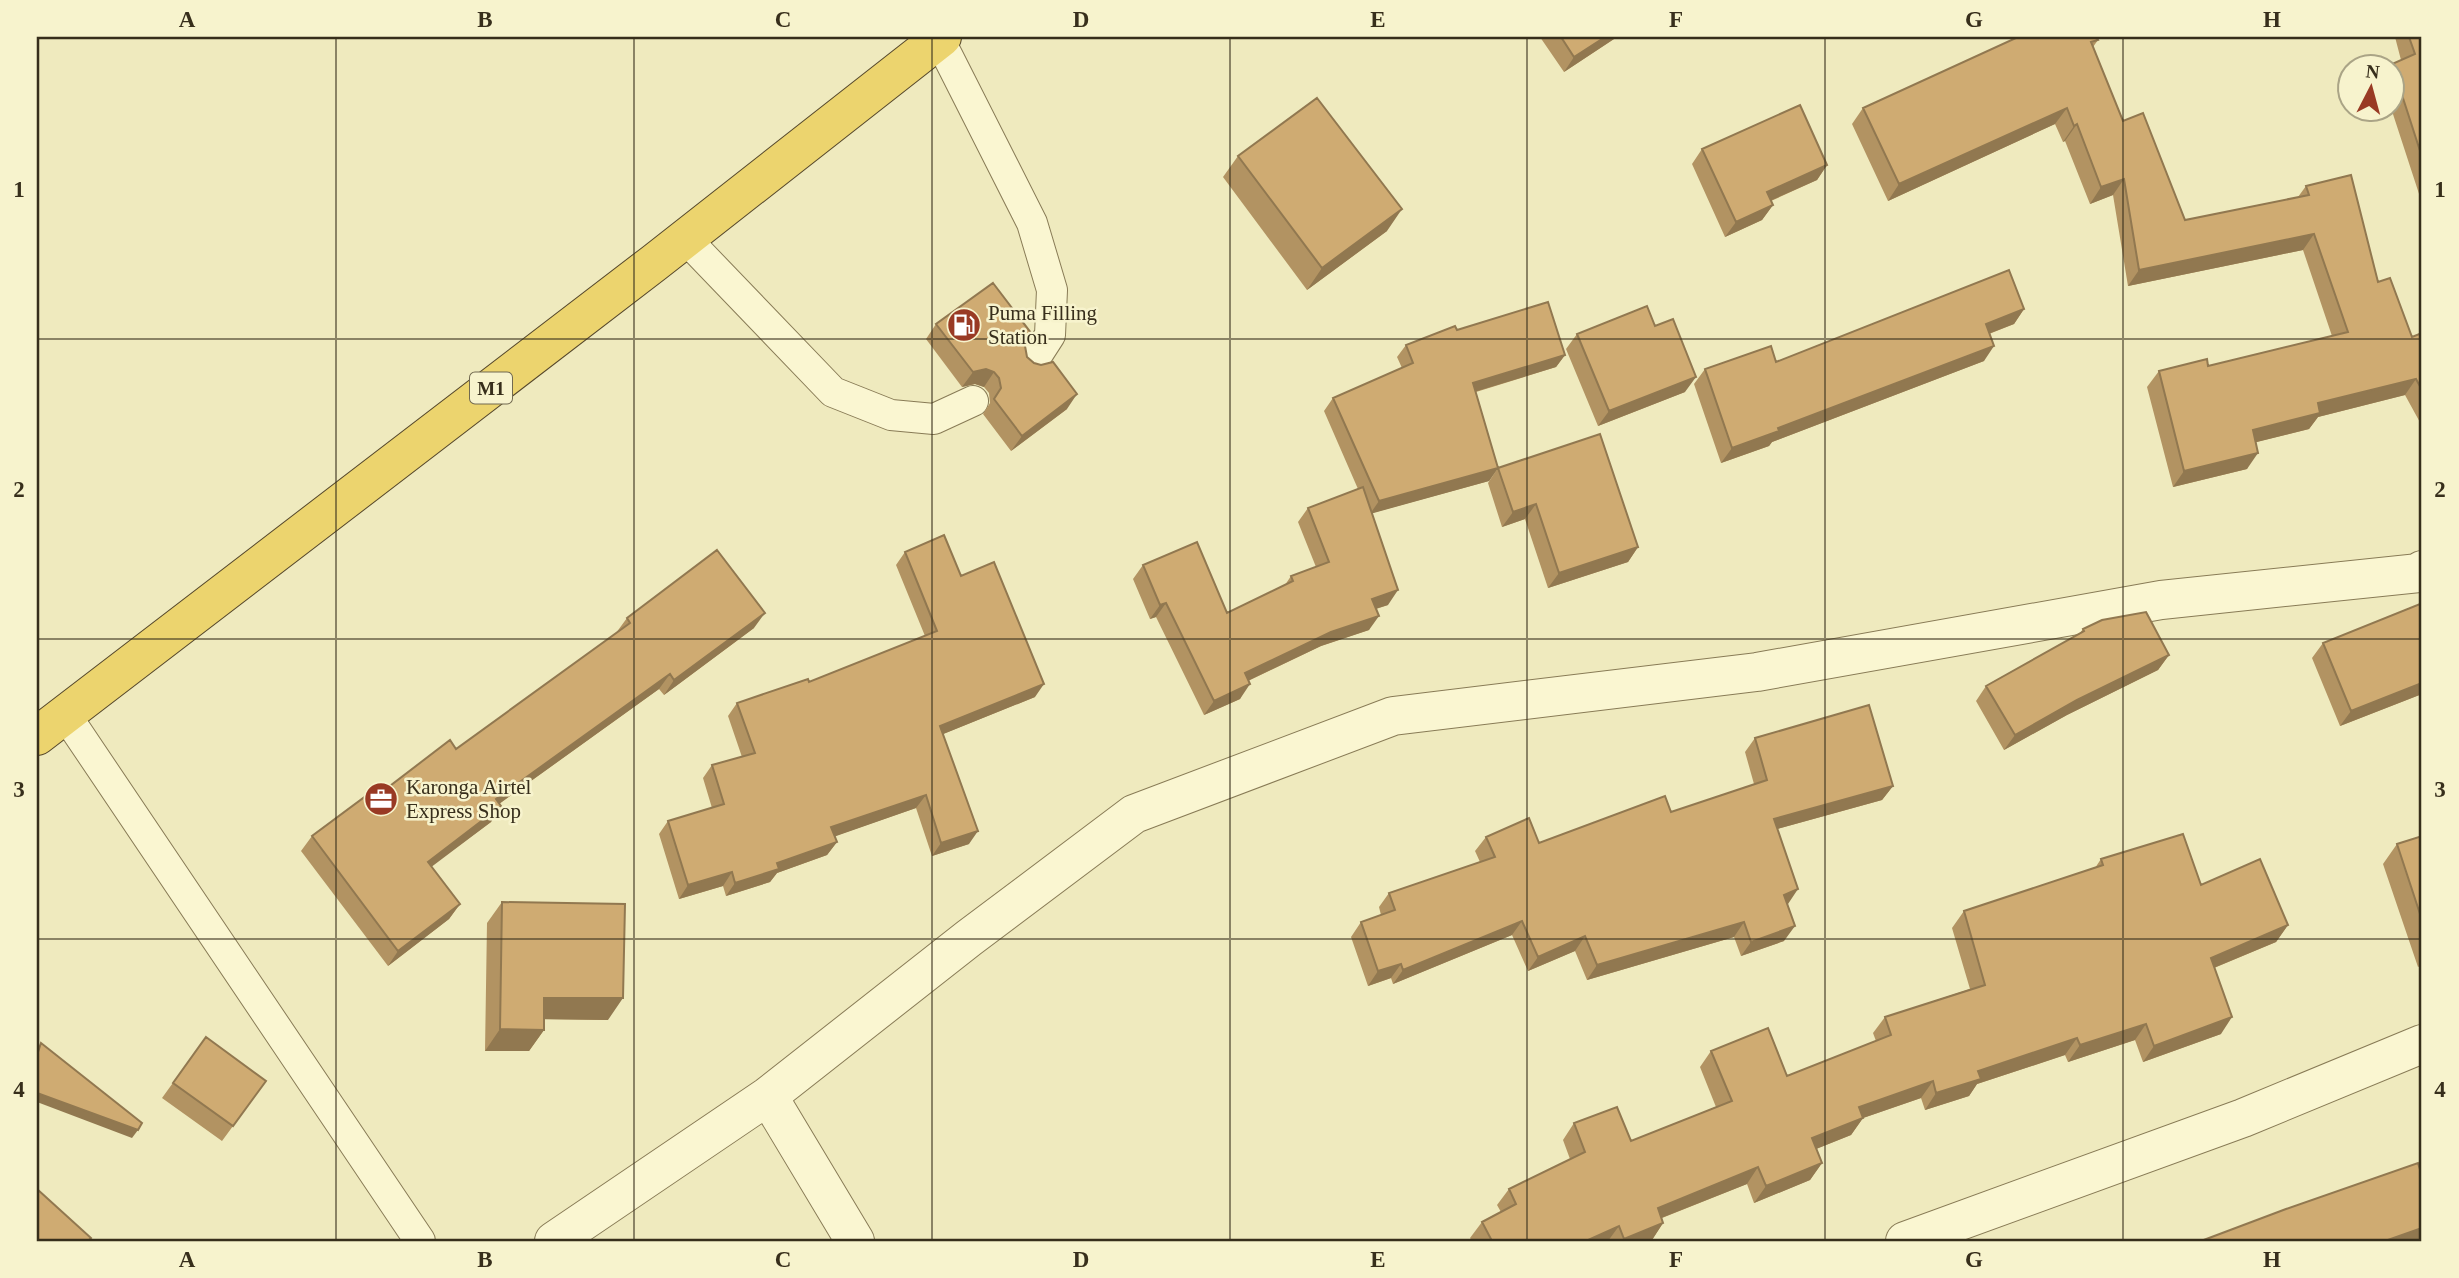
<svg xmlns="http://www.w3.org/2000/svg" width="2459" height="1278" viewBox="0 0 2459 1278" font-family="Georgia,serif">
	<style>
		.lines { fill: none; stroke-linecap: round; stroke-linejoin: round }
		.service-casing { stroke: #887b56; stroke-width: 32 }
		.minor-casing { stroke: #887b56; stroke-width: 40 }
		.trunk-casing { stroke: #55472b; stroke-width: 40 }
		.service { stroke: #faf6d1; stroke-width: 30 }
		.minor { stroke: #faf6d1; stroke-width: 38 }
		.trunk { stroke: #ecd46e; stroke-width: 38 }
		.wall { fill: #b29362 }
		.shaded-wall { fill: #917850 }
		.building { fill: #cfab72; stroke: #917850; stroke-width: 2 }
		.grid { fill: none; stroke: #372e1b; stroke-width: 2; stroke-opacity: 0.55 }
		.labels { text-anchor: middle; stroke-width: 5; stroke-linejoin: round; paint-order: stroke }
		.shield { fill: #f7f3cd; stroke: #716950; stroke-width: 2 }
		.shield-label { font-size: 19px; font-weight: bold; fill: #372e1b }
		.poi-label { font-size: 21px; fill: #372e1b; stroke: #f7f3cd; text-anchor: start }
		.neatline { fill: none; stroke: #372e1b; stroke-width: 2.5 }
		.grid-label { font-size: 23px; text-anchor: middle; font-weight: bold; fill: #372e1b }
	</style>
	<rect width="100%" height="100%" fill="#efeabe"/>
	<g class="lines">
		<g class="service-casing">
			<path id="service" d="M939,39l93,184 20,67 -2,45 -18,28
				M686,239l147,153 58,23 43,4 39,-18
				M65,714l355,527"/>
		</g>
		<g class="minor-casing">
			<path id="minor" d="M768,1096l87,145
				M554,1241l214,-145 201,-158 165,-124 259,-98 364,-44 404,-72 258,-27 3,-3
				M1905,1241l338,-123 179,-74"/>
		</g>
		<g class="trunk-casing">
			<path id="trunk" d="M37,736l617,-473 288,-226"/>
		</g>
		<use href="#service" class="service"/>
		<use href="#minor" class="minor"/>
		<use href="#trunk" class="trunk"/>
	</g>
	<path class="wall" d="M1540,37h77l-53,35z
		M2395,37h27v162l-1,1 -30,-92h1v-42h-1l1,-2 9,-4z
		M2098,40l-5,7 30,74 62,99 113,-23 8,-11 72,96 34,55 10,-4v93l-17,-31 -87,22 -9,12 -53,13 -9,27 -74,18 -26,-100 12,-16 49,-5 124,-30 -29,-86 -175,36 -15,-91 -23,9 -25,-63 -2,1 -8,-18 -167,77 -36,-77 11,-16z
		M1702,149l125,16 -10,15 -46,21 2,4 -11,15 -37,17 -33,-73z
		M1238,156l149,75 -80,59 -84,-113z
		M2024,309l-10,15 -25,10 -5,27 -212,81 -3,4 -48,17 -27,-79 11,-15 71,-7z
		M936,324l89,22 2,11 40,52 -56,42 -28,-37 7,-11 -1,-10 -5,-6 -9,-3 -13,3 -36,-48z
		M1655,326l30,66 -87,34 -32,-77 11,-15z
		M1457,330l108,25 -9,12 -80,25 22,76 -9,13 -117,32 16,92 -12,4 -7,21 -48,16 -73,35 -8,18 -36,16 -48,-98 -6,2 -17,-40 10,-14 84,48 58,-28 6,-9 25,-9 -18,-45 10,-14 50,-19 -34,-78 9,-13 69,-30 -5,-11 9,-12z
		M1498,468l140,79 -10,15 -80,26 -23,-69 -23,8 -14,-44z
		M905,552l56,24 74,121 -92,37 26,110 -37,12 -16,-48 -81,28 2,6 -10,13 -50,18 -7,9 -44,14 -3,-10 -44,13 -20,-65 9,-13 44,-13 -9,-30 9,-13 30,-8 -14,-41 9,-13 72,-21 116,-46 -29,-71z
		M2422,608v86l-82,32 -28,-68 11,-15z
		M627,618l127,10 -90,67 -5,-6 -160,115 -8,18 -60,44 29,38 -11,15 -61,47 -87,-115 11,-15 144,-87 160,-116z
		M2083,629l86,26 -11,15 -91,45 -63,35 -28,-49 10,-15 94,-53z
		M1755,738l138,48 -11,14 -105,29 11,75h-1l-3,37 -43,15 -7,-19 -147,43 -12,-29 -47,20 -16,-36 -119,49 -2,-6 -23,8 -17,-49 10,-15 20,-7 -2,-8 10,-14 91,-31 -5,-11 11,-14 53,6 132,-31 83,-28 -9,-32z
		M2422,836v129l-4,2 -35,-103 14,-20z
		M2101,859l100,26 87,40 -12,17 -62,26 7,66 -78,28 -8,-22 -67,22 -3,-7 -88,29 -8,12 -44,14 -4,-12 -58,20 -12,17 -35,14 6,14 -12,17 -56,23 -7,-19 -85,34 1,5 -11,17 -4,1h-176l-2,-3 12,-16 19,-10 -4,-7 12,-16 61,-30 -7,-19 11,-17 57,18 85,-34 -16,-40 11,-16 76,25 89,-35 -3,-8 12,-16 85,-28 -18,-61 12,-17 131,-43z
		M502,902l106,118 -64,-1v11l-15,21h-44l2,-128z
		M206,1037l60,44 -44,60 -60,-43z"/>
	<path class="shaded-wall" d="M1605,37h12l-53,35 10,-15z
		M2067,108l-12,16 -167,77 11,-17z
		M2077,124l-12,17 -2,1 11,-16z
		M1827,165l-10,15 -61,27 11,-15z
		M2124,179l-11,16 -23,9 11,-17z
		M1773,205l-11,15 -37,17 11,-15z
		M1402,209l-15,22 -80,59 15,-22z
		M2314,234l-11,16 -175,36 11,-16z
		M2024,309l-10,15 -39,15 11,-15z
		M1994,346l-10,15 -212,81 -3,4 -48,17 11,-15 46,-20z
		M1565,355l-9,12 -92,28 9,-12z
		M986,369l8,3 -10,15 -9,-3 -13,3 11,-15z
		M1696,377l-11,15 -87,34 11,-15z
		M2416,379l-11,16 -87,22 -9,12 -68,17 12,-16 65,-27z
		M1077,394l-10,15 -56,42 11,-15z
		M2258,453l-11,16 -74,18 11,-16z
		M1498,468l-9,13 -119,33 9,-13z
		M1536,504l-11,15 -23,8 11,-15z
		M1638,547l-10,15 -80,26 11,-15z
		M1398,590l-10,15 -26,8 10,-14z
		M1166,603l-10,14 -6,2 10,-14z
		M765,613l-11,15 -90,67 10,-15z
		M1379,616l-10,14 -48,16 -86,41 10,-14 86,-41z
		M2169,655l-11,15 -91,45 -63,35 11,-15 62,-35z
		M670,674l-11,15 -174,125 11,-15z
		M2422,683v11l-82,32 11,-15z
		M1044,684l-9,13 -104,42 9,-13z
		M1250,684l-10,15 -36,16 10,-14z
		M1893,786l-11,14 -119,33 11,-14z
		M926,795l-10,13 -94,33 9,-14z
		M501,806l-10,16 -73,55 10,-15z
		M978,831l-9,13 -37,12 9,-13z
		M837,842l-10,13 -50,18 -7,9 -44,14 9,-13 42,-20z
		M732,872l-9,14 -44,13 9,-14z
		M1798,889l-10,15 -14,5 10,-14z
		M460,904l-11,15 -61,47 10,-15z
		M1522,921l-10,14 -119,49 10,-14z
		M1744,922l-10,15 -147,43 10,-15z
		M2288,925l-12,17 -77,32 12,-16z
		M1795,926l-11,15 -43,15 10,-14z
		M1585,936l-10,15 -47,20 10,-14z
		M1401,964l-10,14 -23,8 10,-15z
		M544,998h79l-15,22 -79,-1z
		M2232,1017l-11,17 -78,28 11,-16z
		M2146,1024l-11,16 -67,22 12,-17z
		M500,1029l44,1 -15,21h-44z
		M2077,1038l-12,17 -88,29 -8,12 -44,14 11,-17 42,-22z
		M1933,1081l-12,17 -58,20 -12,17 -50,20 11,-17 47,-31z
		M37,1093l101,37 -6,8 -95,-36z
		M1822,1163l-12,17 -56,23 12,-17z
		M1758,1167l-11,17 -101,40 12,-16z
		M1663,1223l-11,17 -4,1h-26l2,-2z
		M1619,1226l-11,15h-22z
		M2422,1228v12l-4,1h-33z"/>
	<path class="building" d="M1561,37h44l-31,20z
		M2018,37h78l2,3 -7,2 32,79 20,-8 42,107 124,-25 -3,-9 45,-11 27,107 12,-4 22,59 10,-4v57l-6,-11 -98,24 2,10 -67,17 5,23 -74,18 -25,-100 48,-12 1,7 140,-34 -34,-98 -175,36 -15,-91 -23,8 -24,-63 -3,2 -7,-18 -168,76 -36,-76z
		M2409,37h13v120l-30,-93 23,-10z
		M1317,98l85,111 -80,59 -84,-112z
		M1800,105l27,60 -60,27 6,13 -37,17 -34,-73z
		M2009,270l15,39 -38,15 8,22 -216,82 1,3 -47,17 -27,-79 66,-23 5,16z
		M993,283l38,50 -6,13 2,11 7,6 7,2 12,-3 24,32 -55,42 -28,-37 7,-11 -2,-10 -5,-6 -8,-3 -13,3 -37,-48z
		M1548,302l17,53 -92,28 25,85 -119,33 -46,-103 80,-35 -7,-18 49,-19 2,4z
		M1647,306l8,20 18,-7 23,58 -87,34 -32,-77z
		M1600,434l38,113 -79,26 -23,-69 -23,8 -15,-44z
		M1363,487l35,103 -26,9 7,17 -48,16 -86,41 5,11 -36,17 -48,-98 -6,2 -17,-40 54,-23 30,71 66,-32 -2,-5 38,-14 -21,-54z
		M944,535l17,41 33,-14 50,122 -104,42 38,105 -37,12 -15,-48 -95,32 6,15 -60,21 2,6 -44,14 -3,-11 -44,13 -20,-64 56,-17 -12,-39 43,-12 -18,-50 71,-24 1,3 128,-51 -32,-79z
		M717,550l48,63 -91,67 -4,-6 -174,125 5,7 -73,56 32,42 -62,47 -86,-115 62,-46 4,5 72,-55 6,9 174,-126 -3,-5z
		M2420,604l2,4v75l-71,28 -28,-68z
		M2146,612l23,43 -92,45 -62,35 -29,-49 98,-55 -1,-2 19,-9z
		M1869,705l24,81 -119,33 24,70 -14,6 11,31 -44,16 -7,-20 -147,43 -12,-29 -47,21 -16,-36 -119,49 -2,-6 -23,7 -17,-49 34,-12 -6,-17 106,-36 -9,-20 43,-19 10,25 126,-47 6,16 96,-32 -12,-42z
		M2183,834l18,51 59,-26 28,66 -77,33 21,59 -78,29 -8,-22 -66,21 -3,-7 -99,33 3,8 -45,14 -3,-12 -74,26 4,11 -51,20 10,25 -56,23 -8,-19 -100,41 5,15 -39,16 -5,-13 -33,15h-94l-10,-19 34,-18 -7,-15 76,-37 -11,-29 43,-16 14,34 101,-40 -21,-50 57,-23 19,48 104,-41 -6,-18 100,-32 -21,-74 139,-46 -2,-6z
		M2422,836v84l-25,-76z
		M502,902l123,2 -2,94h-79v32l-44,-1z
		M206,1037l60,44 -33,45 -60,-43z
		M41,1043l101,80 -4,7 -101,-37v-38z
		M2418,1163l4,13v52l-37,13h-184l85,-32z
		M37,1189l54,49 -3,3h-51z"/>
	<path class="grid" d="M336,37v1204M634,37v1204M932,37v1204M1230,37v1204M1527,37v1204M1825,37v1204M2123,37v1204M37,339h2385M37,639h2385M37,939h2385"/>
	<defs>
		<g id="fuel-disc" transform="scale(1.75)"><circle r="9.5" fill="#993a24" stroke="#f7f3cd"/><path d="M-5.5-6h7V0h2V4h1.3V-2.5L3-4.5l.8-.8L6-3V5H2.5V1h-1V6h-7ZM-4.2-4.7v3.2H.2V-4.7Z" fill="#fff"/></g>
		<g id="office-disc" transform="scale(1.75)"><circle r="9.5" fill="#993a24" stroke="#f7f3cd"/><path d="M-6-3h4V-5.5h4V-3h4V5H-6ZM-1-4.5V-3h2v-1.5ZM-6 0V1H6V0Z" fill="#fff"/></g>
	</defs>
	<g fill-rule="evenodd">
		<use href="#fuel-disc" x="964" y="325"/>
		<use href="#office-disc" x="381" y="799"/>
	</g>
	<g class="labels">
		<rect class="shield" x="470" y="372.5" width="42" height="31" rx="5"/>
		<g class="shield-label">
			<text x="491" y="395">M1</text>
		</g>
		<g class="poi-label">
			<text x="988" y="320">Puma Filling<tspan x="988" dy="24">Station</tspan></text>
			<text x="406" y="794">Karonga Airtel<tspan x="406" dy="24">Express Shop</tspan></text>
		</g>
	</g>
	<rect width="2459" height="1278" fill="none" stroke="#f7f3cd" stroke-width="77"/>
	<g transform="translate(2371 88) rotate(6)"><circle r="33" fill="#f7f3cd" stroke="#aaa486" stroke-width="2"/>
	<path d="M0-5L12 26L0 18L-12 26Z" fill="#993a24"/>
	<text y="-10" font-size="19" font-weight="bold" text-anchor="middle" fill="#372e1b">N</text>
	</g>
	<rect x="38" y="38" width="2382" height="1202" class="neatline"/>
	<g class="grid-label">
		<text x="187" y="27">A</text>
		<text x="485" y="27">B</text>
		<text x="783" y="27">C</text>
		<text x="1081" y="27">D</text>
		<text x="1378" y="27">E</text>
		<text x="1676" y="27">F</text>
		<text x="1974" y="27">G</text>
		<text x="2272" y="27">H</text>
		<text x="19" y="197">1</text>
		<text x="2440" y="197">1</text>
		<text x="19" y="497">2</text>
		<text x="2440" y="497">2</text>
		<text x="19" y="797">3</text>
		<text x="2440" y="797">3</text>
		<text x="19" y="1097">4</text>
		<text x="2440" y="1097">4</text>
		<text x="187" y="1267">A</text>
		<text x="485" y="1267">B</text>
		<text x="783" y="1267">C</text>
		<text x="1081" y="1267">D</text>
		<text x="1378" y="1267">E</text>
		<text x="1676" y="1267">F</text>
		<text x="1974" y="1267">G</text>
		<text x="2272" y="1267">H</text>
	</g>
</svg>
